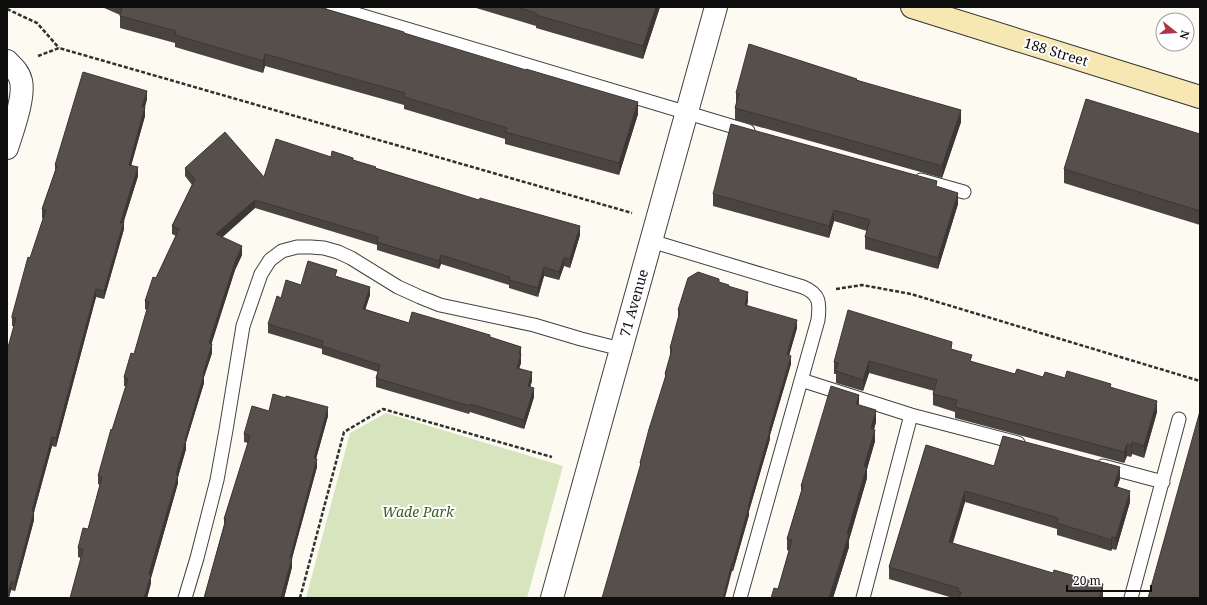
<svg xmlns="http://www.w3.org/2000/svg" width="1207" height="605" viewBox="0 0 1207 605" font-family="'Noto Serif',serif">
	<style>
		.park { fill: #d6e5be }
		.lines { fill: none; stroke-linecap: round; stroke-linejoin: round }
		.lane-casing { stroke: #414141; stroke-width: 15 }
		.street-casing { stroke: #414141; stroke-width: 24 }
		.secondary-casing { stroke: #303030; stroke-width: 24 }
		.path { stroke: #303030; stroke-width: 2.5; stroke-dasharray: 4 2; stroke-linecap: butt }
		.lane { stroke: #fff; stroke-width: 13 }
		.street { stroke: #fff; stroke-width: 22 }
		.secondary { stroke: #f6e7b3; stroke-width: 22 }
		.wall { fill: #4a4441 }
		.shaded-wall { fill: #3c3735 }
		.building { fill: #564f4c; stroke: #3c3735 }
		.labels { text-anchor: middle; stroke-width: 4; stroke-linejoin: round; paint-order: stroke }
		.street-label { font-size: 14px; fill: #0e0e0e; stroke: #fff }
		.park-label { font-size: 14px; font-style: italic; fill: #385f25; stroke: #fff }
	</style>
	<rect width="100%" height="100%" fill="#fdfaf1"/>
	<path class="park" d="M386,413l177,53 -36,132h-221l44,-165z"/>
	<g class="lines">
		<g class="lane-casing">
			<path id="lane" d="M333,7l415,124
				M921,180l43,12
				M651,241l152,46c17,7 17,16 15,33l-78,278
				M801,380l110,35 107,28
				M1103,466l60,16
				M185,598l12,-40 20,-78 9,-50 17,-104 18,-52 9,-14 12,-9 15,-4h14l13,1 14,4 13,6 47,29 22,10 20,8 94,20 47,14 40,10
				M863,598l48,-183
				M1131,598l48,-179"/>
		</g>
		<g class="street-casing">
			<path id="street" d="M7,61c6,6 12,11 14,20 4,16 -9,51 -14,67
				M552,598l164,-591"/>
		</g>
		<g class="secondary-casing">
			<path id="secondary" d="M912,7l288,90"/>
		</g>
		<path class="path" d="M7,9l30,14 22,25
			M38,56l21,-8 573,165
			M836,289l26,-4 49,9 289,87
			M300,598l44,-166 39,-23 169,48"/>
		<use href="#lane" class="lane"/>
		<use href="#street" class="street"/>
		<use href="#secondary" class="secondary"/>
	</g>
	<path class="wall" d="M102,7h217l85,26 234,81 -19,61 -114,-31v-5l-101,-30v-4l-139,-39 -2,7 -88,-26v-4l-55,-15v-13z
		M473,7h187l-17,52 -107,-31v-2z
		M857,80l104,42 -19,56 -207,-58v-12l1,-3v-12z
		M147,99l-2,8v9l-14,50 7,10 -14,45v8l-20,70 -8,-2 -40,150 -4,-1 -18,66v8l-19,71 -4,-1 -2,8 5,-272h-2v-10l31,-98h-1v-9l13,-38v-6z
		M1200,134v91l-136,-42v-14z
		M331,157l22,3 23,8 204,67 -10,33 -6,-2 -5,14 -15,-4 -6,21 -29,-9v-3l-68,-21 -2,5 -62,-19v-5l-122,-37 -33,29 20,18 -7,15 -24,74 1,9 -8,24v6l-18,59v7l-8,28v6l-27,95v5l-4,15h-77l11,-40 -3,-1v-9l10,-19 12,-44 -2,-1v-8l28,-90h-2v-9l10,-23 13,-44 -2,-1v-8l31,-65 -4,-2v-8l20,-41 -7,-9v-8l79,9z
		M937,187l21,17 -20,65 -73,-20v-12l2,-6 -33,-10 -5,17 -116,-32v-12z
		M337,276l33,19 -5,14 44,14 81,14 31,10v16l-2,5 13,13 -2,6 4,10 -10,32 -54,-17 -1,2 -93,-27v-9l2,-6 -56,-18v-5l-54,-16v-9l13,-26 20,-13z
		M719,282l10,4 19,15 -1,4 50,23 -8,27 2,9 -21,71v4l-21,72v4l-16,56h-1l-92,-105v-3l25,-84v-5l5,-17v-9l8,-29v-9z
		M952,349l20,13 43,12 28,3 22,1 46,9 46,25 -13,46 -12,-4 -1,3 -4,-1 -3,7 -169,-45v-6l-22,-7v-11l1,-3 -65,-18 -6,18 -27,-8v-9h-2v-12z
		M859,405l17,17 -2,7 1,12 -8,28v9l-18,62v7l-16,51h-62l7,-9 11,-38 -2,-1v-11l14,-47v-6z
		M269,411l59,5 -12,43 1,8 -25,91v9l-8,31h-80l20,-73v-6l24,-76 -4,-1v-8z
		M926,445l68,21 126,13 -3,8 13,15 -14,48 -4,-1 -1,2 -54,-16v-6l-92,-27 -12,41 150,53 -1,2h-149l-64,-19v-12z"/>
	<path class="shaded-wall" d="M656,7h4l-17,52v-13z
		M265,54v12l-2,7v-12z
		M147,91v8l-5,16v-8z
		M638,102v12l-19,61v-12z
		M145,107v9l-16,57v-8z
		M961,110v12l-19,56v-12z
		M138,167v9l-18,57v-9z
		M958,193v11l-20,65v-11z
		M255,200v8l-39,35v-9z
		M834,210v11l-5,17v-12z
		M124,221v8l-20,70v-8z
		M580,226v9l-10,33v-9z
		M242,246v9l-7,15 -26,82v-9l26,-81z
		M441,255v9l-2,5v-8z
		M564,258v8l-5,14v-8z
		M544,267v9l-6,21v-9z
		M370,287v8l-7,22v-8z
		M96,289v8l-40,150v-9z
		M748,292v9l-3,12v-8z
		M797,320v8l-10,35v-9z
		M212,344v9l-8,24v6l-18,59v7l-8,28v6l-27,95v5l-4,15h-3l5,-24 36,-134 18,-66z
		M521,347v16l-4,13v-8l2,-14z
		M791,356v8l-21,71v4l-21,72v4l-16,56v-8l36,-132z
		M869,361v12l-6,18v-11z
		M532,372v9l-4,13v-8z
		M534,388v9l-10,32v-9z
		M859,395v12l-3,-3z
		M1157,401v11l-13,46v-12z
		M328,407v9l-14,50v-8z
		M876,410v12l-5,18v-12z
		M875,430v11l-8,28v9l-18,62v7l-16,51h-4l18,-64 17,-68z
		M52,437v9l-18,66v8l-19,71v-8l17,-72z
		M1132,442v12l-1,3v-12z
		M1127,444v12l-3,7v-11z
		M317,459v8l-27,99v-8z
		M1120,467v12l-6,18v-11z
		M965,491v11l-16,52v-12z
		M1130,491v11l-14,48v-12z
		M1112,537v12l-1,2v-11z
		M292,558v9l-8,31h-3z
		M732,563v8l-7,27h-2z
		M11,582v8l-2,8h-2v-2z
		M1103,584v12l-1,2h-3z"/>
	<path class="building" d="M122,7h197l85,25v1l122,37v-1l112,33 -19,61 -114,-31 2,-4 -103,-31 1,-4 -140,-39 -2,7 -88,-26 1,-4 -56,-15z
		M516,7h140l-13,39 -107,-31v-2z
		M749,44l108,35 -1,1 105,30 -19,56 -207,-58 4,-14 -3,-1z
		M83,72l64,19 -5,16h3l-16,58 9,2 -18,57 4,-3 -20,70 -8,-2 -40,149 -4,-1 -20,74h2l-19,72 -4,-1 -4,14v-245l9,-33h-4v-2l16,-59 2,1 16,-48 -4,-1 15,-43 -2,-1z
		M1086,99l114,35v77l-136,-42z
		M731,124l206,57 -1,5 22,7 -20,65 -73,-21 5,-17 -36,-10 -5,16 -116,-32z
		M225,132l39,45 12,-38 55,18 1,-6 21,7v2l23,7 -1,1 104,32 1,-2 100,28 -10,33 -6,-1 -5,14 -15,-5 -6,21 -29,-8 1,-3 -69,-22 -2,6 -62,-19 1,-5 -123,-37 -39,34 26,12 -7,16 -26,81 3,1 -9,30 1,1 -19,65h1l-10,34 2,1 -29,99 2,1 -7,23h-74l13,-48 -5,-2 5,-20 5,1 14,-52 -4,-1 13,-47 1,1 16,-51 -4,-2 7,-24 3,1 15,-52 -4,-1 8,-24 3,1 23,-49 -7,-3 23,-47 -10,-11z
		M308,261l29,9 -2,6 35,11 -7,22 46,14 3,-11 78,23v2l31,10 -2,7h2l-4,14 15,4 -4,14 6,2 -10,32 -54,-16 -1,2 -93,-28 4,-13 -58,-19 1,-5 -55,-17 9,-28 4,2 5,-18 15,5z
		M698,272l21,7v3l10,3 -1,1 20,6 -3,13 52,15 -10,34 4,2 -22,75h1l-22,76h1l-16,56h-1l-9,35h-121l39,-135h-1l9,-34 17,-54 -1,-1 7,-25 -2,-1 10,-37 -2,-1 10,-32z
		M848,310l104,32 -1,7 21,6 -2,6 45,13 2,-5 26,8 2,-5 20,6 2,-7 44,13 -1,3 47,14 -13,45 -12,-4 -1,3 -4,-1 -3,8 -169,-45 2,-7 -24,-6 4,-14 -68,-19 -6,19 -27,-9 2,-8 -4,-1z
		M831,386l28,9 -3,9 20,6 -5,18 4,2 -11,36 3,1 -20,67 2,1 -20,63h-58l3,-10 4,1 14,-49 -5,-1 16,-53h-2z
		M273,394l13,4v-2l42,11 -14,51 3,1 -27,99h2l-11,40h-77l22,-79h-2l26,-83 -6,-2 8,-28 17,5z
		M1200,411v185l-1,2h-51z
		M1003,436l117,31 -6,19 16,5 -14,47 -4,-1 -1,3 -54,-17 1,-5 -93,-27 -16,51 104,31 1,-3 49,14 -4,14h-140l2,-6 -3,-1v-3l-69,-21 37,-122 68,21z"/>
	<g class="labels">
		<g class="street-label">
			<text transform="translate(1056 52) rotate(17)" y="5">188 Street</text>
			<text transform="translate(634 303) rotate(-74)" y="5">71 Avenue</text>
		</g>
		<g class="park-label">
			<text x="418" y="517">Wade Park</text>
		</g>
	</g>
	<rect width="1207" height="605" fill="none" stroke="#0e0e0e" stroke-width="16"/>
	<g transform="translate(1175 32) rotate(107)"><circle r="19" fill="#ffffff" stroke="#9f9f9f"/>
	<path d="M0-3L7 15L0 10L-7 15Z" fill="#b03549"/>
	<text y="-6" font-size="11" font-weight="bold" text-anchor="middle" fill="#0e0e0e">N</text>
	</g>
	<path d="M1067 585v6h84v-6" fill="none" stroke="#0e0e0e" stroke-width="2"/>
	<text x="1073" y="585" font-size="12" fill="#0e0e0e" stroke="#ffffff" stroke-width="3" paint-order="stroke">20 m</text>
</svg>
